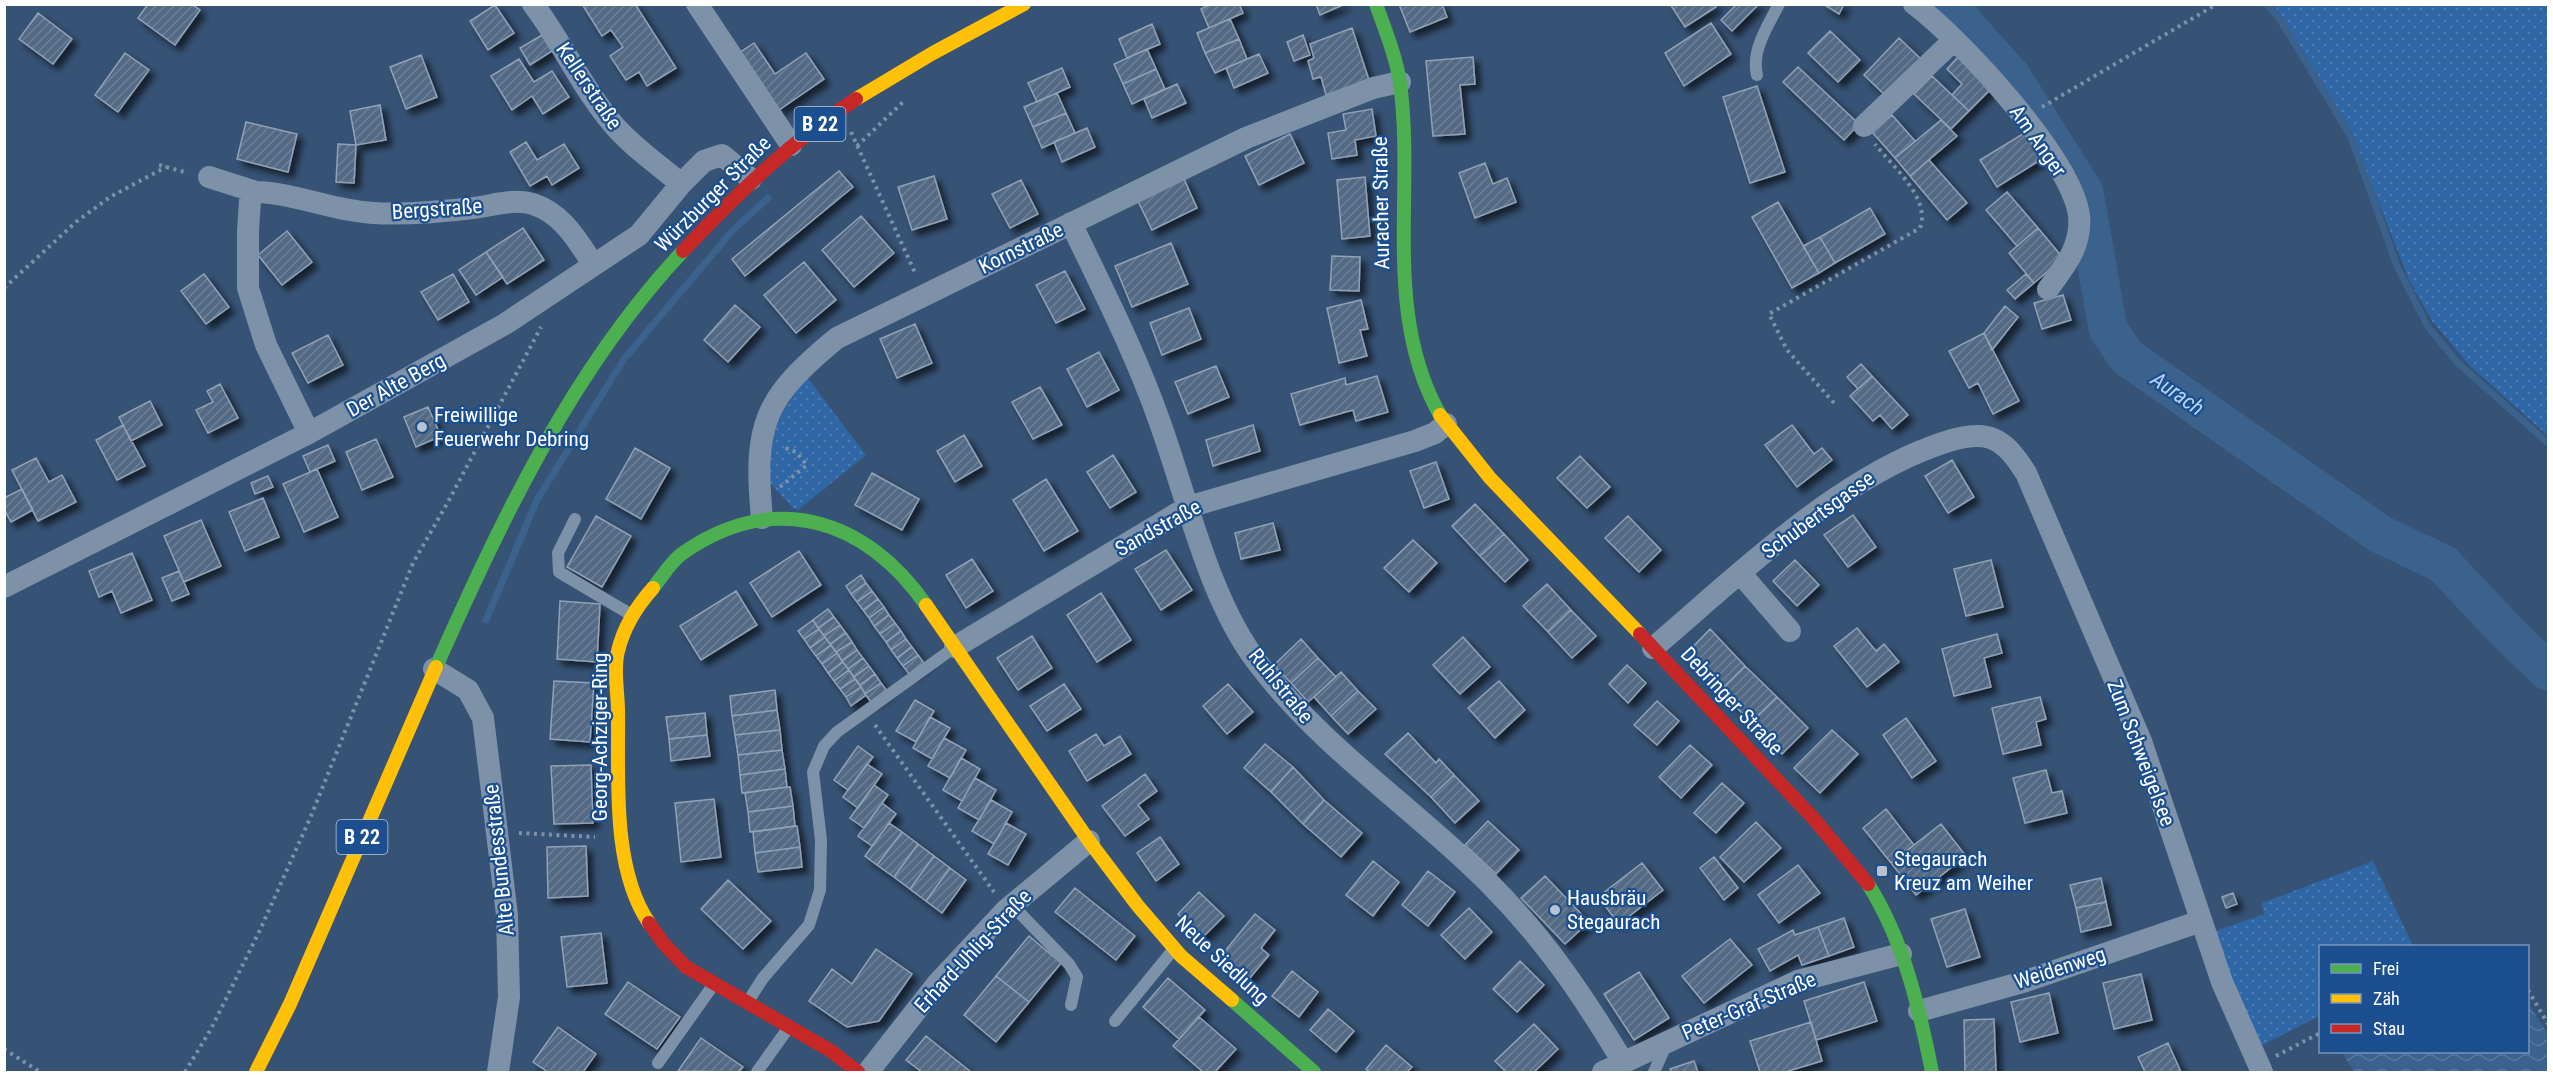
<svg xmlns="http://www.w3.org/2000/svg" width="2553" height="1077" viewBox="0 0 2553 1077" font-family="'Roboto Condensed',sans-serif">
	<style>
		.grass { fill: url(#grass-dots) }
		.water { fill: url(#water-waves) }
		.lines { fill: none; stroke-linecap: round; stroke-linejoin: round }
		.stream { stroke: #3b618d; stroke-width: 7 }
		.river { stroke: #3b618d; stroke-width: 39 }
		.building { fill: url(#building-hatch); stroke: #92a2b6; stroke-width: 1.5; filter: url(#shadow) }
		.path { stroke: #7d92a8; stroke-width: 4; stroke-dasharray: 3 4.5; stroke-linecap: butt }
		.lane { stroke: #7d92a8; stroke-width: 12 }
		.street { stroke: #7d92a8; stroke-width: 22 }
		.fast { stroke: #4caf50; stroke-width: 14 }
		.slow { stroke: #ffc107; stroke-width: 14 }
		.jam { stroke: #c62828; stroke-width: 14 }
		.poi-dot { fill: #b9c2ce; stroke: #1b4f8f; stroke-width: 2 }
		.labels { text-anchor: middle; stroke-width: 4.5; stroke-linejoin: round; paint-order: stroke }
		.shield { fill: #1b4f8f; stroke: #bbcadd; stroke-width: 1.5 }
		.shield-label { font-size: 20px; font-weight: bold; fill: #fff }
		.street-label { font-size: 21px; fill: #fff; stroke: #1b4f8f }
		.poi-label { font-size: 21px; fill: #fff; stroke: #1b4f8f; text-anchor: start }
		.water-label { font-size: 22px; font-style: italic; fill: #b5d3f5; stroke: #1b4f8f }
	</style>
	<defs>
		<pattern id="grass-dots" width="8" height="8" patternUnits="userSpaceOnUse" patternTransform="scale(1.5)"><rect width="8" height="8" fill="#2f66a5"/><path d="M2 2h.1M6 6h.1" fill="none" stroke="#4e7db2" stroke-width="1.8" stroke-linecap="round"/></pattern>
		<pattern id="water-waves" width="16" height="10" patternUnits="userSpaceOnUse" patternTransform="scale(1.5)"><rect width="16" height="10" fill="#3b618d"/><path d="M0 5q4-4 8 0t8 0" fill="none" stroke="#58799e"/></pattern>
		<pattern id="building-hatch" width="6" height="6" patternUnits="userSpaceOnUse" patternTransform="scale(1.5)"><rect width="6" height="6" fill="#526984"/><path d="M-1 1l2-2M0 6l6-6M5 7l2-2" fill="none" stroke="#6c8096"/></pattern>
		<filter id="shadow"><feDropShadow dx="5.5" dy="5.5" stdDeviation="3" flood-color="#0009"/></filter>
	</defs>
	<rect width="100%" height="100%" fill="#365274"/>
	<path class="grass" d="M2274,5h274v431l-79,-71 -37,-44 -23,-41 -59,-151z
		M807,377l59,78 -68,55 -5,-2 -26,-28c-1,-43 15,-70 40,-103z
		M2373,861l40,85h-93v70l-64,32 -46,-115 54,-19 -2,-11z"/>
	<path class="water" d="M2528,1003l20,31v38h-194l-12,-20h186z"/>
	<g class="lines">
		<path class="stream" d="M2267,4l14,17 70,116 46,129 31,61 31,37 89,79
			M486,620l51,-120 87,-141 109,-129 35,-32"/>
		<path class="river" d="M1951,4l17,24 43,48 73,116 24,137 19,28 253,177 63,30 66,70 39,37"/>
	</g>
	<path class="building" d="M148,4h43l9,6 -25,35 -37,-27z
		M582,4h53l41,64 -29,18 -8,-14 -13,8 -16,-24 13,-9 -12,-17 -9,6z
		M1210,4h29l4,9 -34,15 -8,-19z
		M1316,4h29l-25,11z
		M1399,4h43l5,13 -37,15z
		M1670,4h44l2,3 -31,20z
		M1737,4h22l-27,27 -11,-11z
		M1823,4h21l-5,10z
		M495,5l19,28 -26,17 -18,-29z
		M38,13l34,26 -19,25 -34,-25z
		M1230,19l9,20 -34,14 -8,-20z
		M1711,23l20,31 -47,32 -19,-33z
		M1152,24l8,20 -33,14 -8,-19z
		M1352,28l17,52 -43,15 -5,-18 -8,2 -5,-18 6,-3 -4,-14z
		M1830,31l30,29 -22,22 -30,-29z
		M542,35l10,16 -22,14 -10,-17z
		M1303,35l7,20 -16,6 -7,-19z
		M1899,38l24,23 -35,37 -24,-23z
		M1239,39l8,20 -32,14 -10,-20z
		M754,43l21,31 31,-21 18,26 -45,31 -40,-57z
		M1147,49l9,20 -33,15 -9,-20z
		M125,53l24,17 -31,42 -23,-17z
		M1259,54l9,19 -34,15 -8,-20z
		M421,55l16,42 -31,12 -16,-42z
		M1959,56l33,32 -23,23 -17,-16 10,-11 -15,-15z
		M1473,57l2,27 -15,1 5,49 -32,2 -7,-75z
		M519,59l15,23 18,-11 17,26 -26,17 -11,-18 -20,14 -21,-34z
		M1798,67l61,57 -15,16 -61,-58z
		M1062,68l8,19 -33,15 -9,-19z
		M1156,69l9,20 -33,15 -9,-20z
		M1932,76l37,35 -18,18 -37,-35z
		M1177,84l9,19 -34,15 -8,-19z
		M1757,86l28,86 -35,11 -27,-86z
		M1057,93l9,20 -33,14 -9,-20z
		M380,105l6,35 -30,5 -6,-34z
		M1372,109l4,27 -21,4 2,15 -25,4 -4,-26 18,-3 -3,-16z
		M1066,113l9,20 -33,15 -9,-21z
		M1892,115l23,26 -20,17 -23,-26z
		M1941,120l16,16 -47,40 -15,-18z
		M246,122l51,12 -9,38 -51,-13z
		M1087,128l8,19 -33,15 -8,-20z
		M2026,132l16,27 -45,28 -17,-27z
		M1290,134l14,29 -45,22 -14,-29z
		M526,142l11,18 27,-16 15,24 -27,17 -5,-9 -17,10 -20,-34z
		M338,144l18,1 -2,38 -18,-1z
		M1929,160l38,43 -20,17 -37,-44z
		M1485,163l8,21 14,-6 9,24 -41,16 -16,-45z
		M839,171l14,16 -108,89 -13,-17z
		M934,176l13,43 -35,11 -14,-43z
		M1365,177l5,59 -28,3 -5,-59z
		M1184,179l13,29 -45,22 -14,-29z
		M1021,180l17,34 -28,14 -18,-34z
		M2007,192l31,36 -21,18 -31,-36z
		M1778,202l41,71 -27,15 -40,-71z
		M1870,208l15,26 -50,29 -15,-26z
		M861,216l33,37 -40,34 -32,-37z
		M523,228l21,32 -37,24 -21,-32z
		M2038,228l25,30 -29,25 -25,-30z
		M287,231l25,31 -30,23 -24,-30z
		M1820,237l15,26 -16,10 -16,-27z
		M1171,243l17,41 -56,23 -17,-41z
		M486,252l17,25 -27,18 -17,-25z
		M1332,256l28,1 -1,34 -29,-1z
		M804,262l32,38 -40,33 -32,-38z
		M1065,271l20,38 -29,14 -20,-38z
		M204,274l25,33 -23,17 -25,-33z
		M453,274l16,28 -31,18 -17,-28z
		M2026,274l8,9 -19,16 -8,-9z
		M2063,295l8,25 -29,9 -8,-26z
		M1361,300l7,29 -8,1 7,26 -28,7 -12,-55z
		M735,305l25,22 -32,35 -24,-22z
		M2005,306l13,11 -26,33 -8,-17z
		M1189,308l12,31 -39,16 -12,-32z
		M915,324l17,39 -35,15 -17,-39z
		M1984,333l35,68 -26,13 -15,-31 -9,5 -20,-37z
		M328,335l15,30 -35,18 -16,-30z
		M1099,352l20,38 -32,17 -20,-38z
		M1861,364l11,12 -14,13 -11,-12z
		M1216,366l13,31 -41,17 -13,-32z
		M1377,376l11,36 -32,9 -3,-11 -53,15 -9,-31 54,-16 1,7z
		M1872,376l36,39 -16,14 -12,-14 -7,6 -23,-25z
		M220,384l18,34 -30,15 -12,-23 17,-8 -6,-11z
		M1040,387l22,38 -29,14 -21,-37z
		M150,401l12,24 -31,16 -12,-24z
		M428,407l13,29 -25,11 -12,-30z
		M123,425l22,41 -28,14 -21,-40z
		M1253,425l7,26 -47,15 -7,-26z
		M1792,425l22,29 8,-6 10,12 -35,27 -32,-42z
		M964,435l18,31 -27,16 -18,-31z
		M376,439l17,38 -31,13 -16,-38z
		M328,445l7,16 -25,11 -7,-16z
		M635,448l35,20 -29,51 -35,-20z
		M1113,455l23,37 -26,16 -23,-36z
		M1580,456l30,31 -23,21 -30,-30z
		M36,458l13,24 13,-7 14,27 -38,19 -26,-51z
		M1952,460l22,37 -26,16 -23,-37z
		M1436,462l13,37 -25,9 -14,-37z
		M317,469l21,48 -34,15 -21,-48z
		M872,473l47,26 -17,31 -47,-25z
		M268,476l5,11 -18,7 -4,-11z
		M1046,479l32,52 -34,20 -31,-51z
		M22,489l11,21 -22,12 -7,-13v-11z
		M263,498l16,39 -34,14 -16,-39z
		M1475,504l29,30 -24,22 -28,-30z
		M1853,515l23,32 -28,20 -24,-32z
		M596,516l35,20 -29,51 -35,-20z
		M1628,516l33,34 -22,22 -34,-34z
		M201,520l20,46 -37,16 -20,-46z
		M1273,523l7,27 -39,9 -6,-26z
		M1504,534l24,26 -23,22 -25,-26z
		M1413,540l24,23 -28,29 -25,-24z
		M1166,550l26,40 -31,20 -26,-41z
		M799,551l22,34 -49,32 -22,-34z
		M132,553l20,47 -31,13 -9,-22 -13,6 -10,-26z
		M972,559l21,32 -27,17 -20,-33z
		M1795,560l24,25 -22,21 -24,-25z
		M1991,560l12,47 -37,9 -12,-47z
		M179,571l10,23 -17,7 -10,-23z
		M861,575l5,8 -15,11 -5,-8z
		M866,583l6,8 -15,11 -6,-8z
		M1547,584l24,26 -23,22 -25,-26z
		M736,591l21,34 -56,35 -21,-34z
		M872,591l6,8 -15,11 -6,-8z
		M1101,593l30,47 -34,22 -30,-47z
		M878,599l6,8 -15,11 -6,-8z
		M560,601l40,3 -3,58 -40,-3z
		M884,607l5,8 -15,11 -5,-8z
		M828,609l6,8 -16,11 -5,-8z
		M1571,610l25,26 -24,22 -24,-26z
		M889,615l6,8 -15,11 -6,-8z
		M834,617l6,8 -16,11 -6,-8z
		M813,620l6,9 -15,10 -6,-8z
		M895,623l6,8 -15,11 -6,-8z
		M840,625l6,8 -16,11 -6,-8z
		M1857,628l19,23 8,-7 15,18 -32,25 -33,-41z
		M819,629l6,8 -15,11 -6,-9z
		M1710,629l35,37 -25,25 -35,-36z
		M901,631l5,8 -15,11 -5,-8z
		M846,633l6,9 -16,10 -6,-8z
		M1997,634l5,19 -18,5 7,29 -37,9 -12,-47z
		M1032,636l20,32 -34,22 -21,-32z
		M825,637l6,8 -15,11 -6,-8z
		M1463,637l27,30 -30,27 -27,-29z
		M906,639l6,8 -15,11 -6,-8z
		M1301,639l17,19 -27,25 -17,-18z
		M852,642l5,8 -15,11 -6,-9z
		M831,645l6,8 -15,11 -6,-8z
		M912,647l6,8 -15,11 -6,-8z
		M857,650l6,8 -15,11 -6,-8z
		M837,653l6,9 -15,11 -6,-9z
		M918,655l6,8 -15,11 -6,-8z
		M863,658l6,8 -15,11 -6,-8z
		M1318,658l18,19 -28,25 -17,-19z
		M843,662l6,8 -15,11 -6,-8z
		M1627,665l19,18 -18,20 -19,-19z
		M869,666l6,8 -15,11 -6,-8z
		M1745,666l32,31 -26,25 -31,-31z
		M849,670l6,9 -15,10 -6,-8z
		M1341,672l17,19 -27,25 -17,-19z
		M875,674l6,9 -16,11 -5,-9z
		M855,679l6,8 -15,10 -6,-8z
		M554,681l40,2 -4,59 -40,-3z
		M1499,681l26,29 -30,28 -27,-30z
		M881,683l6,8 -16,11 -6,-8z
		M1064,684l17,25 -34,22 -17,-25z
		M1228,684l25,28 -26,22 -24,-28z
		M861,687l5,8 -15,11 -5,-9z
		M775,690l2,20 -45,6 -2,-20z
		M1358,691l18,18 -28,25 -17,-18z
		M1777,697l31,31 -26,26 -31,-32z
		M2040,697l6,22 -10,3 5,23 -38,9 -11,-46z
		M915,700l19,11 -18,31 -20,-11z
		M1657,701l22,20 -22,24 -23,-20z
		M777,710l3,20 -45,5 -3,-19z
		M705,713l2,22 -38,4 -3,-22z
		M930,717l20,11 -18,31 -19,-11z
		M1906,718l30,43 -24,17 -29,-43z
		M780,730l2,20 -44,5 -3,-20z
		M1832,730l26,24 -38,39 -26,-25z
		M1408,733l28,30 3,-4 15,16 -23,22 -46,-43z
		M1096,734l8,12 16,-10 11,18 -44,27 -18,-30z
		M707,735l3,21 -39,5 -2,-22z
		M944,738l22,12 -16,28 -22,-12z
		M1265,744l28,23 -22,25 -27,-24z
		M1690,745l22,20 -31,33 -22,-21z
		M858,746l15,11 -25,33 -14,-10z
		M782,750l3,19 -45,6 -2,-20z
		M961,758l19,11 -18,32 -19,-11z
		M867,764l15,10 -24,34 -15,-11z
		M591,765l2,58 -39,1 -3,-58z
		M1293,767l31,33 -21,24 -32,-32z
		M785,769l2,18 -45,6 -2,-18z
		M2046,770l6,23 10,-2 5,22 -42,10 -12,-45z
		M1145,774l12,17 -19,14 11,14 -24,17 -23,-30z
		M1454,775l25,26 -24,22 -24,-26z
		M975,778l21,12 -17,30 -21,-12z
		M1722,783l22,20 -28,30 -22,-20z
		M874,785l14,10 -24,33 -14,-10z
		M787,787h3l3,19 -45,6 -3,-19z
		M714,799l7,58 -40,5 -6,-59z
		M991,800l21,12 -18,32 -22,-13z
		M1324,800l38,33 -21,24 -38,-33z
		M882,803l14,11 -24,32 -14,-10z
		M793,806l2,20 -45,6 -2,-20z
		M1886,809l28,36 -23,18 -28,-35z
		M1488,821l31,29 -23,24 -31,-29z
		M1756,822l25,26 -37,34 -24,-25z
		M889,823l13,9 -25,33 -12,-9z
		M1006,823l20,11 -18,31 -20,-11z
		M1941,824l25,32 -50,39 -25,-32z
		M797,826l3,21 -45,6 -2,-21z
		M902,832l16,12 -24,33 -17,-12z
		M1160,837l19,27 -23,17 -19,-28z
		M918,844l16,12 -24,33 -16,-12z
		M586,846l2,50 -40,2 -1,-51z
		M800,847l2,20 -44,5 -3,-19z
		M934,856l16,12 -24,33 -16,-12z
		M1714,857l24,31 -14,12 -24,-32z
		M1373,861l26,21 -26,34 -27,-21z
		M1642,863l21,27 -44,34 -21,-27z
		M1798,865l22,28 -41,30 -21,-28z
		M950,868l16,12 -24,33 -16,-12z
		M1428,871l27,21 -27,34 -26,-21z
		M1545,876l44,46 -24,22 -44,-46z
		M2101,878l5,24 -30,6 -6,-23z
		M728,880l43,41 -28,28 -42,-40z
		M1075,888l60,48 -19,24 -61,-48z
		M1199,892l25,24 -22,22 -24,-24z
		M2233,893l4,11 -11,4 -4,-11z
		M2106,902l5,23 -30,7 -5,-24z
		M1469,908l23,24 -27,27 -24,-24z
		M1965,909l15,48 -33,10 -16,-48z
		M1255,914l20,16 -14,18 8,7 -20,24 -28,-23z
		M1844,918l10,29 -25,9 -11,-29z
		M1818,927l11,29 -27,9 -4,-10 -28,16 -12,-22 35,-19 2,5z
		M601,933l6,50 -40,4 -6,-50z
		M1029,936l32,27 -32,39 -33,-26z
		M1730,939l22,26 -48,38 -22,-27z
		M876,949l36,25 -33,47 -32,6 -38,-26 23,-32 20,15z
		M1520,961l24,24 -27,27 -24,-23z
		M1292,971l26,21 -19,25 -27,-21z
		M1639,972l30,46 -35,22 -30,-46z
		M2141,974l11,46 -38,9 -11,-46z
		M996,976l33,26 -33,40 -32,-27z
		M1168,978l37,32 -26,29 -36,-32z
		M628,982l52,35 -23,32 -52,-35z
		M1864,982l13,39 -61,19 -12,-39z
		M2049,993l9,40 -38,9 -9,-40z
		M1328,1009l26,22 -18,21 -26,-22z
		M1199,1017l37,32 -21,23h-12l-30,-26z
		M1994,1019l2,53h-31l-1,-52z
		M1811,1022l11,39 -37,11h-25l-10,-31z
		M1534,1024l24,25 -24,23h-28l-11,-11z
		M558,1027l38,27 -13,18h-35l-15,-10z
		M926,1036l45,36h-49l-16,-12z
		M701,1038l42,29 -4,5 -61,-1z
		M2168,1043l13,29h-36l-7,-15z
		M1386,1045l26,22 -5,5h-37l-4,-3z
		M1694,1061l4,11h-26l-2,-3z"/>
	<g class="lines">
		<path class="path" d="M2042,107l175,-103
			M851,132l65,143
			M857,146l47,-45
			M159,165l29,8
			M4,288l72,-66 34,-25 56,-30
			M1834,403l-47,-53 -18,-36 151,-86c11,-30 -28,-62 -45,-84
			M780,487l27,-22 -11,-13 -13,-5
			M875,725l119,167
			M519,833l76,4
			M2528,990l20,34
			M4,1049l36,23
			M2276,1056l44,-23
			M185,1072l26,-43 49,-99 51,-114 102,-253 35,-61 93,-175"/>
		<path class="lane" d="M1757,75c-6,-25 11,-49 22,-71
			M575,519l-17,34 1,19 71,42
			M1012,905l57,59 8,13 -6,28
			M749,1000l14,-22 46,-53 11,-35 1,-50 -8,-68 11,-26 13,-14 118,-85
			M1115,1021l58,-71
			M658,1063l56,-79
			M757,1072l32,-45
			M1654,1072l13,-29"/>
		<path class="street" d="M533,4c29,38 48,82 79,119 19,23 46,41 69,61
			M697,4l94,141
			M1914,4c47,35 157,154 165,211 3,31 -14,51 -31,74
			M1864,126l90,-86
			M209,177l47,15
			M1071,223c31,65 64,129 88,197 28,77 49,177 98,242 65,86 156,145 231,220 57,57 94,112 135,180
			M309,433l-43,-88 -18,-57v-57l2,-31 6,-8c39,1 77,19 117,21 33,2 67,-1 100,-5 19,-2 41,-10 60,-4 30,10 44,36 60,60
			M762,518c-9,-94 2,-120 75,-180l409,-200 127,-50 27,-6
			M1741,574l49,57
			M4,587l305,-154 196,-109 134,-89 42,-51 23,-23 18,-6 29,24
			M955,647l233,-140 227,-66 20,-8 11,-9
			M1653,648c81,-69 170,-156 268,-197 18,-7 38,-15 57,-15 24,0 37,20 48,37l115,268 81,241 40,90
			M434,669l34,21 15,28 24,197 2,82 -11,75
			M1919,1011l104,-29 178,-61
			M868,1072l69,-88 69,-74 83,-69
			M1603,1072l195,-91 103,-27"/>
		<path class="fast" d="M1376,4c9,26 20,52 24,79 15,111 -18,229 40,332
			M653,588c9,-11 18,-27 30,-35 90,-63 183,-35 243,52
			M436,667c65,-146 136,-298 247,-416
			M1868,884c36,57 51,123 64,188
			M1232,1000l82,72"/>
		<path class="slow" d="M856,99l77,-46 91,-49
			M1440,415l50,63 150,156
			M926,605l163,236 49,65 43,50 51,44
			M649,923c-38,-56 -30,-147 -31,-212 0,-18 -5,-42 0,-60 6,-25 18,-44 35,-63
			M256,1072l34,-68 146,-337"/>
		<path class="jam" d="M683,251c53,-56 108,-110 173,-152
			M1640,634l174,185 54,65
			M649,923l15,21 22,23 145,84 27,21"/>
	</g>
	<g class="poi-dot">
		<circle cx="422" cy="427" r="6"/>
		<rect x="1876" y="865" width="12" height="12" rx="3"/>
		<circle cx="1555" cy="910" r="6"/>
	</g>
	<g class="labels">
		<g class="shield">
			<rect x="794.5" y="107" width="51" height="34" rx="4.5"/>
			<rect x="336.5" y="820" width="51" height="34" rx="4.5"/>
		</g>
		<g class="shield-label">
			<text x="820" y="131">B 22</text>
			<text x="362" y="844">B 22</text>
		</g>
		<g class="street-label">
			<text transform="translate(589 86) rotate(56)" y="7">Kellerstraße</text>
			<text transform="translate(2038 141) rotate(55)" y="7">Am Anger</text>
			<text transform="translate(713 194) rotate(-45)" y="7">Würzburger Straße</text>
			<text transform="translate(1381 203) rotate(-91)" y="7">Auracher Straße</text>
			<text transform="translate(437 209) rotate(-4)" y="7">Bergstraße</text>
			<text transform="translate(1021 248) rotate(-26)" y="7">Kornstraße</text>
			<text transform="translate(396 385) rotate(-29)" y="7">Der Alte Berg</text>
			<text transform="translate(1818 515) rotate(-36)" y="7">Schubertsgasse</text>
			<text transform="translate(1158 528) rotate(-29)" y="7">Sandstraße</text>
			<text transform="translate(1281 686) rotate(51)" y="7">Ruhlstraße</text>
			<text transform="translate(1732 701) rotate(47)" y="7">Debringer Straße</text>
			<text transform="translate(600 737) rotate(-90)" y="7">Georg-Achziger-Ring</text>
			<text transform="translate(2141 753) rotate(69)" y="7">Zum Schweigelsee</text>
			<text transform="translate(499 860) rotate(-96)" y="7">Alte Bundesstraße</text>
			<text transform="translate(973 951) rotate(-47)" y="7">Erhard-Uhlig-Straße</text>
			<text transform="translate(1222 960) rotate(43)" y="7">Neue Siedlung</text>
			<text transform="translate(2060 968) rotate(-18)" y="7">Weidenweg</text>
			<text transform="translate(1749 1006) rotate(-23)" y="7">Peter-Graf-Straße</text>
		</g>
		<g class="poi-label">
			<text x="434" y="422">Freiwillige<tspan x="434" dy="24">Feuerwehr Debring</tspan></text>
			<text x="1894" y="866">Stegaurach<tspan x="1894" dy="24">Kreuz am Weiher</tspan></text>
			<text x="1567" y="905">Hausbräu<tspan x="1567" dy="24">Stegaurach</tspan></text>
		</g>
		<g class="water-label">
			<text transform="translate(2178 393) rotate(35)" y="8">Aurach</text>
		</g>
	</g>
	<rect width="2553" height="1077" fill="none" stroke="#ffffff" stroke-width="12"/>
	<rect x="2319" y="945" width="210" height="108" fill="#1b4f8f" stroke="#7695bc" stroke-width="1.5"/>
	<rect x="2331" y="964" width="30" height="9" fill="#4caf50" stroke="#7695bc" stroke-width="1.5"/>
	<text x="2373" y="975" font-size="18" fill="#ffffff">Frei</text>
	<rect x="2331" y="994" width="30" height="9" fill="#ffc107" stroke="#7695bc" stroke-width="1.5"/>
	<text x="2373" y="1005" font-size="18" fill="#ffffff">Zäh</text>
	<rect x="2331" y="1024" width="30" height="9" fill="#c62828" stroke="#7695bc" stroke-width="1.5"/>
	<text x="2373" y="1035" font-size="18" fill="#ffffff">Stau</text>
</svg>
